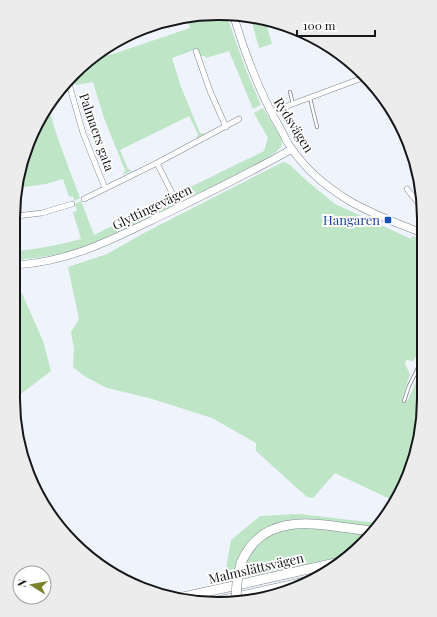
<svg xmlns="http://www.w3.org/2000/svg" width="437" height="617" viewBox="0 0 437 617" font-family="'Playfair Display',serif">
	<style>
		.green { fill: #bee5c6 }
		.lines { fill: none; stroke-linecap: round; stroke-linejoin: round }
		.lane-casing { stroke: #81858d; stroke-width: 4 }
		.street-casing { stroke: #81858d; stroke-width: 6 }
		.secondary-casing { stroke: #81858d; stroke-width: 8 }
		.highway-casing { stroke: #81858d; stroke-width: 10 }
		.lane { stroke: #fff; stroke-width: 2.5 }
		.street { stroke: #fff; stroke-width: 5 }
		.secondary { stroke: #fff; stroke-width: 7 }
		.highway { stroke: #fff; stroke-width: 9 }
		.highway-bridge-casing { stroke: #81858d; stroke-width: 10; stroke-linecap: butt }
		.highway-bridge { stroke: #fff; stroke-width: 9 }
		.transit-dot { fill: #1a4fb4; stroke: #fff; stroke-width: 1.5 }
		.labels { text-anchor: middle; stroke-width: 4; stroke-linejoin: round; paint-order: stroke }
		.street-label { font-size: 13px; fill: #16171a; stroke: #fff }
		.transit-label { font-size: 13px; fill: #164399; stroke: #fff; text-anchor: end }
		.rim { fill: none; stroke: #16171a; stroke-width: 2 }
	</style>
	<rect width="100%" height="100%" fill="#eff3fb"/>
	<path class="green" d="M226,14l20,56 15,35 -8,4 -24,-58 -23,7 -1,-2h-5l-3,-7 -25,9 9,29 19,46 5,1 -9,5 2,-5 -9,-18 -69,34 8,19 4,2 -9,4 2,-5 -21,-52 -11,-36 -17,3 -1,-2 -6,-2 14,-17 10,-6 17,-3 80,-27 -3,-9z
		M251,19l15,4 6,21 -13,4z
		M48,107l10,32 22,59 -6,3 -1,-5 -4,1 -6,-18 -17,5 -29,4v-10l24,-62z
		M263,108l18,30 1,7c-10,18 -78,45 -99,55l-6,-3 -3,-6 6,1 84,-41 4,-13 -14,-25z
		M283,162l6,2 18,17 28,23 76,35 1,-3 11,4v106l-10,15 -7,-1 -1,4 5,10 -8,25 6,1 14,-32 -3,15 4,1 1,28 -21,77 -9,12 -59,-28 -22,25 -6,-1 -51,-46v-8l-44,-25 -63,-20 -42,-10 -23,-12 -11,-9 1,-19 -3,-16 8,-13 -11,-52 39,-13 37,-21z
		M169,193l3,7 -1,7c-30,14 -59,31 -89,41 -22,7 -44,10 -66,12v-9c22,-2 43,-6 65,-12l-8,-27 4,-1 -2,-7 6,-3 13,34 72,-36z
		M20,289l23,52 8,30 -38,29 2,-110z
		M299,514l78,9 -4,5c-23,-4 -58,-12 -82,-8 -32,5 -52,26 -58,58l-9,1 7,-39 29,-24z
		M298,527l71,7 -16,20 -112,25c7,-34 24,-45 57,-52z"/>
	<g class="lines">
		<g class="lane-casing">
			<path id="lane" d="M318,42h1
				M290,92l3,12
				M310,98l7,29
				M404,401l5,-15 14,-28"/>
		</g>
		<g class="street-casing">
			<path id="street" d="M196,51l14,40 16,36
				M69,84l14,49 22,55
				M271,112l94,-35
				M157,163l22,44
				M407,189l15,19
				M84,199l73,-36 82,-44
				M16,216l26,-3 30,-9"/>
		</g>
		<g class="secondary-casing">
			<path id="secondary" d="M233,14c12,40 26,78 47,114 4,7 7,15 12,21 14,21 35,38 56,51 23,14 49,23 74,33
				M15,265c57,-3 102,-28 152,-52 42,-20 84,-41 125,-64"/>
		</g>
		<g class="highway-casing">
			<path id="highway" d="M241,563c24,-56 82,-37 130,-32
				M179,598l161,-36
				M214,602l100,-22"/>
		</g>
		<use href="#lane" class="lane"/>
		<use href="#street" class="street"/>
		<use href="#secondary" class="secondary"/>
		<use href="#highway" class="highway"/>
		<g class="highway-bridge-casing">
			<path id="highway-bridge" d="M237,602c-2,-13 1,-26 4,-39"/>
		</g>
		<use href="#highway-bridge" class="highway-bridge"/>
	</g>
	<rect class="transit-dot" x="384" y="216" width="8" height="8" rx="2"/>
	<g class="labels">
		<g class="street-label">
			<text transform="translate(294 125) rotate(58)" y="5">Rydsvägen</text>
			<text transform="translate(97 132) rotate(71)" y="5">Palmaers gata</text>
			<text transform="translate(152 207) rotate(-26)" y="5">Glyttingevägen</text>
			<text transform="translate(256 568) rotate(-13)" y="5">Malmslättsvägen</text>
		</g>
		<g class="transit-label">
			<text x="380" y="225">Hangaren</text>
		</g>
	</g>
	<path d="M0 0H437V617H0ZM218 20H219A198 198 0 0 1 417 218V399A198 198 0 0 1 219 597H218A198 198 0 0 1 20 399V218A198 198 0 0 1 218 20Z" fill="#ececed" fill-rule="evenodd"/>
	<path class="rim" d="M218 20H219A198 198 0 0 1 417 218V399A198 198 0 0 1 219 597H218A198 198 0 0 1 20 399V218A198 198 0 0 1 218 20Z"/>
	<g transform="translate(32 585) rotate(281)"><circle r="19" fill="#ffffff" stroke="#a2a2a3"/>
	<path d="M0-3L7 15L0 10L-7 15Z" fill="#7a802b"/>
	<text y="-6" font-size="11" font-weight="bold" text-anchor="middle" fill="#16171a">N</text>
	</g>
	<path d="M297 30v6h78v-6" fill="none" stroke="#16171a" stroke-width="2"/>
	<text x="303" y="30" font-size="12" fill="#16171a" stroke="#ffffff" stroke-width="3" paint-order="stroke">100 m</text>
</svg>
